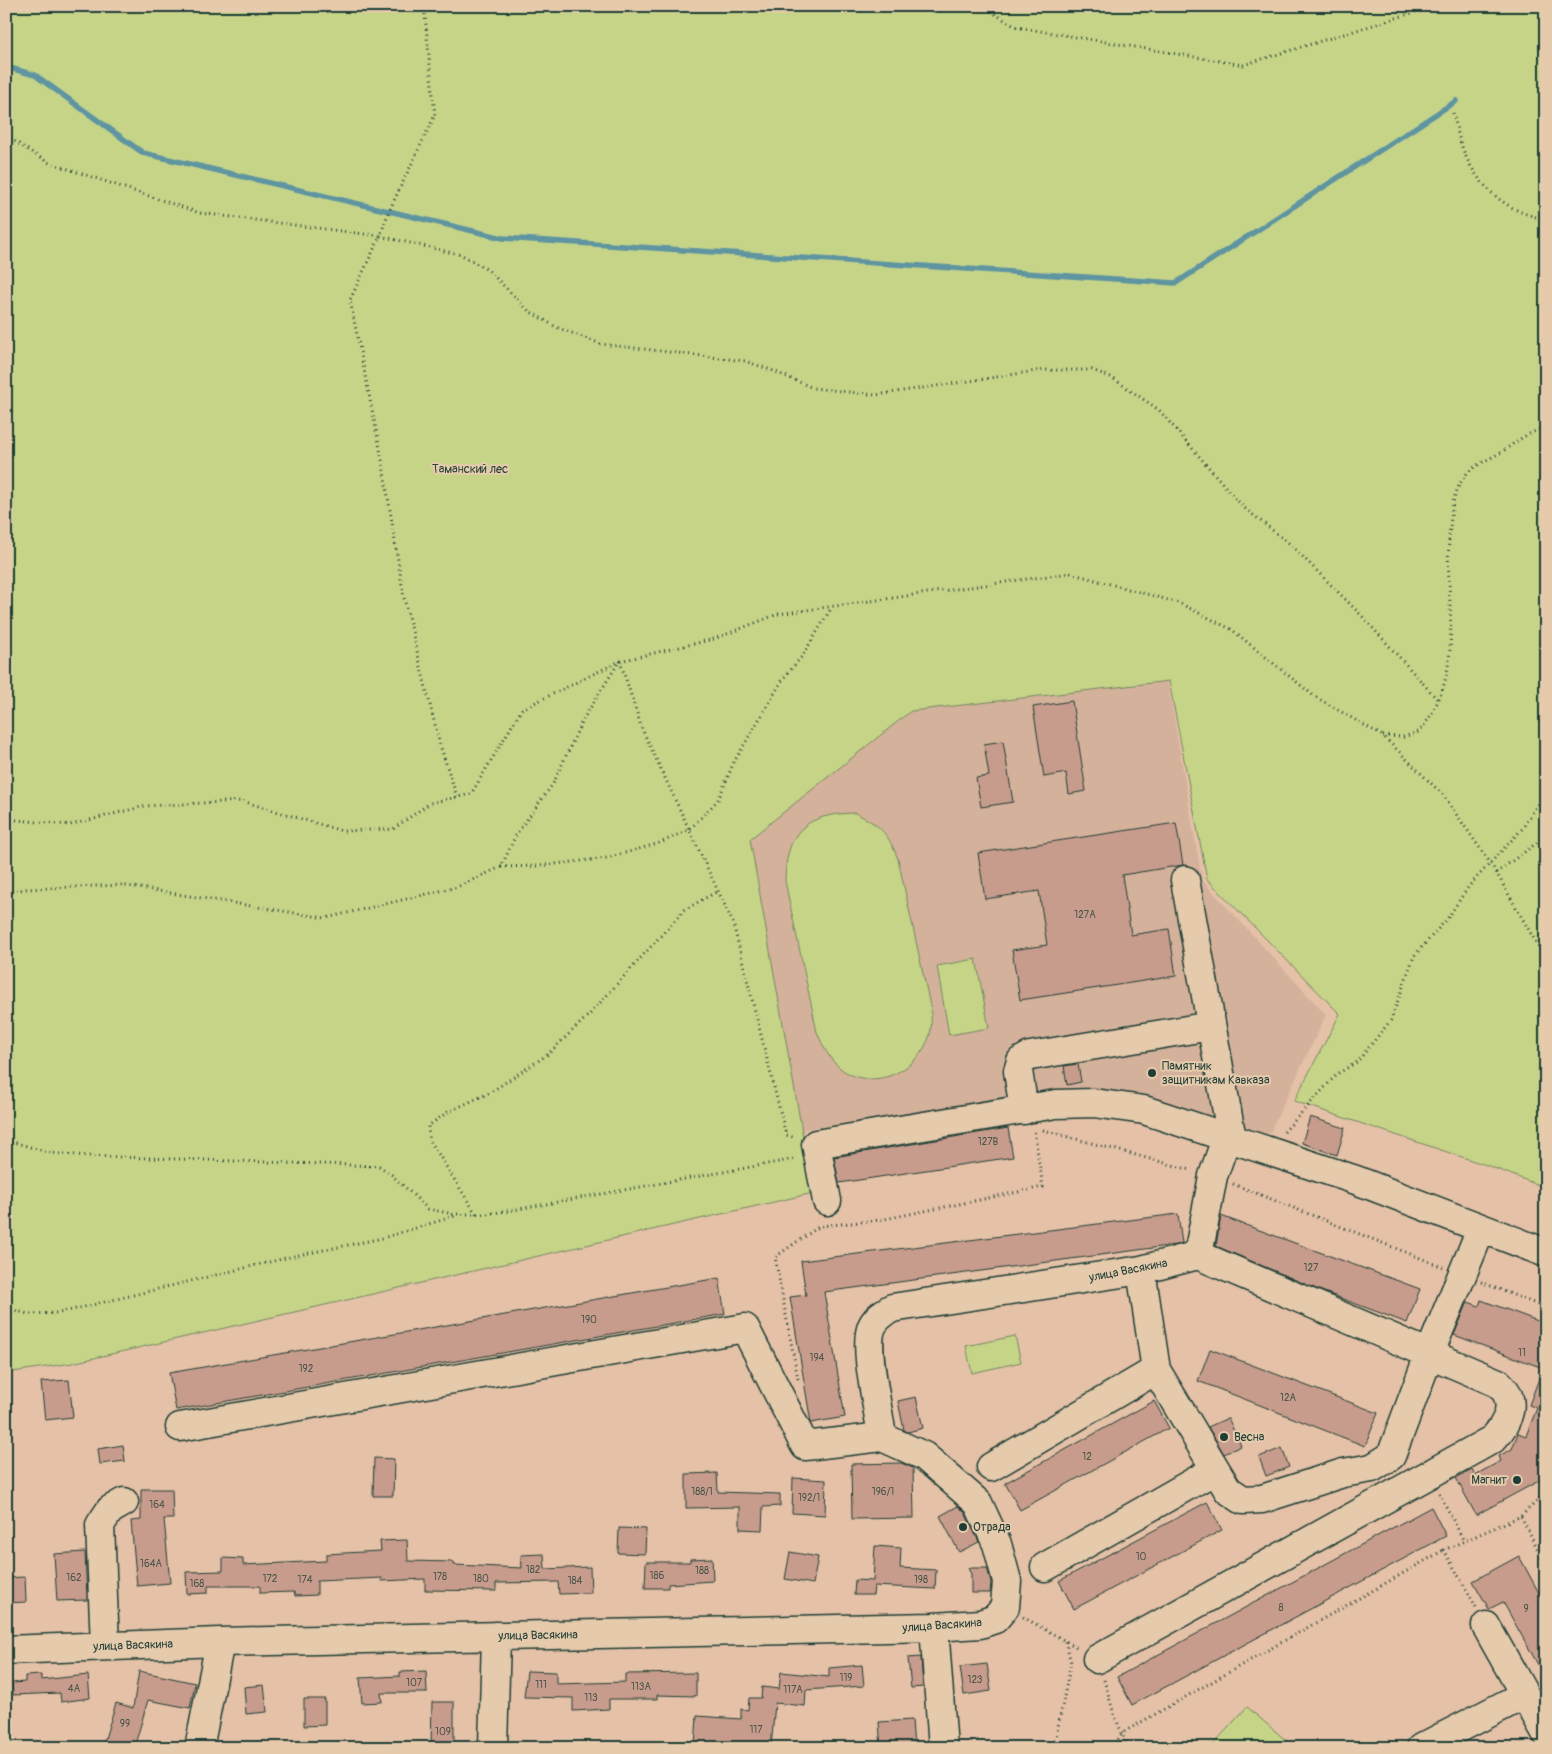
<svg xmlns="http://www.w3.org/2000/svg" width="1552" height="1754" viewBox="0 0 1552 1754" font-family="Pangolin,sans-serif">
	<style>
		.built { fill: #d4b19b }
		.green { fill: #c6d488; stroke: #72885e }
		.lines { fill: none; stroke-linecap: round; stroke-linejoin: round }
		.stream { stroke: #5e95a1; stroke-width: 5.5 }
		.building { fill: #c89c8d; stroke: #1f3d34 }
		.minor-casing { stroke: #1f3d34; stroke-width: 31 }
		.path { stroke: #1f3d34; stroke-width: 3; stroke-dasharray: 1 4; stroke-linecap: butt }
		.minor { stroke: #e5caac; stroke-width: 28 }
		.poi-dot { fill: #1f3d34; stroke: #e5caac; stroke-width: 2 }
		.labels { text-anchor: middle; stroke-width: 4; stroke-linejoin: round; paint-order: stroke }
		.number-label { font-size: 10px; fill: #49554a }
		.park-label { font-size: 12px; fill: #274538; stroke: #e5caac }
		.poi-label { font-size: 12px; fill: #1f3d34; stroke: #e5caac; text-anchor: start }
		.street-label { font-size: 12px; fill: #1f3d34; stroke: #e5caac }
	</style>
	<rect width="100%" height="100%" fill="#e4c1a7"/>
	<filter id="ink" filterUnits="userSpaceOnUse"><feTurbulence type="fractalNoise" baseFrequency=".02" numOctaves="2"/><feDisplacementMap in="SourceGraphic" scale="10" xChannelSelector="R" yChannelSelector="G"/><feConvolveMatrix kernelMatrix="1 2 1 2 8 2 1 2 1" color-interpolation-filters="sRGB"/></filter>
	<g filter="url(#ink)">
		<path class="built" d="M1167,677l35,203 124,135 -58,121 -61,-19 -78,-18 -94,-8 -25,8 -210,31 -52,-293 161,-128z"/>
		<path class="green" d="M6,6h1540v1182l-57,-22 -195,-65 46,-87 -133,-135 -38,-198 -258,30 -161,128 63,354 -741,170 -66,10z
			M855,813c25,12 33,20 43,46l33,151c0,8 1,17 -1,24 -10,36 -57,60 -90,34 -12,-10 -17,-22 -23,-36l-32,-151c1,-50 20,-67 70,-68z
			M976,959l13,69 -40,7 -12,-69z
			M1015,1336l6,26 -49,11 -6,-27z
			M1247,1707l42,36 -4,5h-75z"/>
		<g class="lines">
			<path class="stream" d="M6,67l29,8 108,78 360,85 673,45 280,-182"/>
		</g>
		<path class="building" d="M1072,701l14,90 -17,3 -3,-21 -22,4 -11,-70z
			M1003,741l10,61 -32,5 -5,-29 13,-2 -5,-32z
			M1176,823l7,42 -61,10 9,60 38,-6 7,47 -156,24 -8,-50 35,-5 -8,-54 -54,8 -7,-46z
			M1078,1064l3,18 -14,3 -3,-19z
			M1310,1117l35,11 -8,27 -35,-12z
			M1008,1128l5,29 -174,26 -5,-26z
			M1178,1214l4,29 -7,2 -351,47 21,125 -34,6 -21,-126 16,-2 -5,-34z
			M1221,1216l199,73 -13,34 -88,-33 -103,-44z
			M719,1278l6,36 -549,96 -7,-37z
			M1481,1300l65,24v153l-70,38 -20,-37 16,-9 3,6 26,-14 -2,-5 13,-7 6,-16 8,3 11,-28 -8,-3 14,-37 -89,-33 14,-33 11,4z
			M1210,1349l168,64 -13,33 -167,-65z
			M69,1380l4,37 -28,3 -4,-38z
			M916,1397l7,31 -15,4 -4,-2 -6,-29z
			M1154,1401l15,27 -149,82 -15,-27z
			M1228,1418l13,28 -17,8 -16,-27z
			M123,1445l2,16 -25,3 -2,-15z
			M1282,1448l7,19 -23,9 -7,-19z
			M374,1458l20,1 -1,37h-20z
			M901,1463l12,5 1,50 -62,1 -1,-55z
			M717,1473l1,19 62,2v12l-17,1 -1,23 -22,-1v-22l-54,1v-34z
			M793,1478l33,2 -1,35 -33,-2z
			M141,1489h31l1,30h-9l6,64 -33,3 -6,-65 10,-1z
			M1207,1502l15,28 -148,79 -15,-28z
			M958,1506l7,7 14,29 -20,10 -19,-36z
			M1431,1507l15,29 -314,169 -15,-28z
			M619,1528l27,1 -1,25 -27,-1z
			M407,1540l1,21 46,1v3l68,3 -1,-13 23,-1 1,15 45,-2 1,26 -32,1 -1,-12 -62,1v8l-71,-1v-11l-43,2v-3l-65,3v14l-22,1 -1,-4 -34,1v-7h-52v7l-21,1 -1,-22 37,-1v-13l20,1v6l83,-4v-7l55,-3 -1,-10z
			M875,1546l26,2 -1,20 36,2 -1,19 -61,-3 -1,9h-19l1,-15 18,1z
			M85,1552l2,48 -30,1 -3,-47z
			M790,1552l28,5 -5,27 -28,-5z
			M1519,1556l27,50v73l-43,-77 -14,7 -16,-28z
			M712,1558l1,23 -45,3v4h-23l1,-26h44v-3z
			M968,1568h19l4,14 -1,11h-19v-19z
			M25,1577l1,25 -20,1v-25z
			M921,1657l2,30 -12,1 -3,-30z
			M987,1664l4,27 -27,4 -4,-28z
			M862,1665l2,21 -58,4 -1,16 -30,-3 -4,45 -76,-2 2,-30 44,3v-10l7,1 1,-12h12l1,-11 17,2 2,-17 48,5v-9z
			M139,1671l56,12 -5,25 -42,-8 -14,48h-32l14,-45 17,5z
			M426,1671l1,22h-46l1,9 -20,1 -2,-25 40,-2v-4z
			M527,1671l29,1v12l69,-2v-8l71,-1v23l-39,-1v4h-48v10l-36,2v-13l-49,-1z
			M41,1675v5l47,-5 2,23 -29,4 -1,-9 -47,2 -1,-12 13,-1v-6z
			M264,1685l3,27 -21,2 -2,-27z
			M304,1699h21v26l-21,1z
			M432,1702h22v46h-23z
			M912,1720l2,28h-33l-2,-26z"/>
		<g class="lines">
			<g class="minor-casing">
				<path id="minor" d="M1185,880l47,259
					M1024,1110l-6,-39 3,-10 9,-5 181,-30
					M827,1201l-11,-57 240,-40 38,-1 50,7 212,70 190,73
					M1198,1255l15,-79 13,-37
					M1141,1270l15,100
					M180,1427l565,-99 60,118 77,-9
					M882,1437c-3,-26 -18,-86 -11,-108 3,-10 12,-16 21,-21l249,-38 57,-15
					M991,1467l165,-97 72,120 15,10 19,-1 81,-26 29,-5 19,-12 38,-101 52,-126
					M1045,1567l170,-97
					M1486,1626l60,107
					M934,1627l9,121
					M105,1645l-5,-120 10,-15 14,-8
					M6,1650l214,-8 714,-15 46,-3 15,-5 10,-12 2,-26 -10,-37 -19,-41 -54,-47 -42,-19
					M1097,1659l396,-220c15,-16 26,-39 5,-56l-300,-128
					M199,1748l21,-106
					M493,1748l3,-112
					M1421,1748l103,-53"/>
			</g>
			<path class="path" d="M982,6l34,21 227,38 179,-55h75l5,-4
				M1453,113c3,11 5,23 9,34 14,38 44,66 84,72
				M6,136l41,26 153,51 180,23 9,-25 46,-96 -11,-109
				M620,661l22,68 91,194 53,212 10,3
				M1383,736l20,1 16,-5c51,-63 23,-134 31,-206 2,-19 3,-34 15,-50 7,-10 24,-17 35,-23 15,-10 27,-21 46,-25
				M457,797l-17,-52 -36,-147 -22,-139 -32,-159 30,-64 82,19 26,15 41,41 27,16 45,17 144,17 26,9 42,18 63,7 167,-25h49l19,7 48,33 84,97 47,37 72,72 77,85
				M6,819l64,6 75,-19 97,-5 100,30 51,-2 37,-26 41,-9 51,-85 98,-48 94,-22 64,-25 292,-41 109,30 52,26 83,67 69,40 60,59 50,72 53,93
				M501,867l37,-1 69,-8 53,-15 30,-14 28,-29 16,-38 49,-83 20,-24 29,-48
				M1496,873l50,-37
				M6,892l20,-3 95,-4 205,33 131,-31 44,-20 16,-34 36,-49 29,-63 37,-59
				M1043,1130l148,40
				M1284,1132l53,-58 20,-12 34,-42 23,-64 33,-37 22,-33 53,-57 24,-38
				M6,1140l45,13 39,3 289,10 13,9 36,34 25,5h34l26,-4 282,-51
				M1233,1184l210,83
				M476,1214l-47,-75 -1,-13 20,-14 43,-20 56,-37 43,-41 94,-104 34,-19
				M1481,1282l65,26
				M6,1308l22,6 31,-1 235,-57 89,-18 72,-22
				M798,1379l-23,-122 45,-31 60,-6 163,-33 -9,-57
				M1439,1493l25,48
				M1521,1516l25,-23
				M1476,1607l-32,-57 77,-34 25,50
				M1023,1617l55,31
				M1104,1680l10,34 14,34
				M1049,1748l7,-11 15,-75 -6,-21
				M1113,1748l9,-15 322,-183"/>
			<use href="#minor" class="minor"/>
		</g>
	</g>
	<g class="poi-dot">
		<circle cx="1152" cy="1073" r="5"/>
		<circle cx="1224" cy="1437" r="5"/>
		<circle cx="1517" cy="1480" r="5"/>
		<circle cx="963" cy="1527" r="5"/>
	</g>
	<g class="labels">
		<g class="number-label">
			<text x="1085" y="918">127А</text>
			<text x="988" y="1145">127В</text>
			<text x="1311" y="1271">127</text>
			<text x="589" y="1323">190</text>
			<text x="1522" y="1356">11</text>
			<text x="817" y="1361">194</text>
			<text x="306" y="1372">192</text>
			<text x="1288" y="1401">12А</text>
			<text x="1087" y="1460">12</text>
			<text x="702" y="1495">188/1</text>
			<text x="883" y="1495">196/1</text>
			<text x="809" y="1501">192/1</text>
			<text x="157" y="1508">164</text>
			<text x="1141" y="1560">10</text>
			<text x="151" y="1567">164А</text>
			<text x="533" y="1573">182</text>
			<text x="702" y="1574">188</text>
			<text x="657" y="1579">186</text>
			<text x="440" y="1580">178</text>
			<text x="74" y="1581">162</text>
			<text x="270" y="1582">172</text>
			<text x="481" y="1582">180</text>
			<text x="305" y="1583">174</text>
			<text x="921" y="1583">198</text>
			<text x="575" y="1584">184</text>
			<text x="197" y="1587">168</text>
			<text x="1281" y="1611">8</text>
			<text x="1526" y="1612">9</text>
			<text x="846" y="1681">119</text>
			<text x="975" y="1683">123</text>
			<text x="414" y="1686">107</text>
			<text x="541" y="1688">111</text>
			<text x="641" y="1690">113А</text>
			<text x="74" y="1692">4А</text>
			<text x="793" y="1693">117А</text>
			<text x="591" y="1701">113</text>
			<text x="125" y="1727">99</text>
			<text x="756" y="1733">117</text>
			<text x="443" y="1735">109</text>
		</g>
		<g class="park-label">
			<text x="470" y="473">Таманский лес</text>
		</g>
		<g class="poi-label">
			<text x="1162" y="1070">Памятник<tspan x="1162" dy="14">защитникам Кавказа</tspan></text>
			<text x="1234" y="1441">Весна</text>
			<text x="1507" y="1484" text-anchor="end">Магнит</text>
			<text x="973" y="1531">Отрада</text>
		</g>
		<g class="street-label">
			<text transform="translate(1128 1270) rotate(-11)" y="4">улица Васякина</text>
			<text transform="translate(942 1625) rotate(-4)" y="4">улица Васякина</text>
			<text transform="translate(538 1635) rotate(-1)" y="4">улица Васякина</text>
			<text transform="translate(133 1645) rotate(-2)" y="4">улица Васякина</text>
		</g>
	</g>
	<rect width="1552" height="1754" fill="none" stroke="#e5caac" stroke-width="25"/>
	<rect x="12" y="12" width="1527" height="1729" fill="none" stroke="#1f3d34" stroke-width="2" filter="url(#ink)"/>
</svg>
